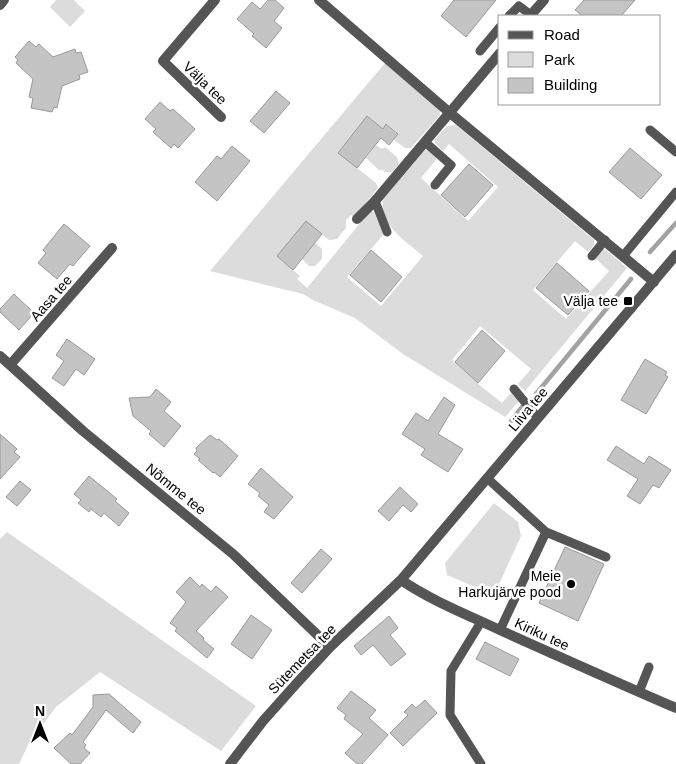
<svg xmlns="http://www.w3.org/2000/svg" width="676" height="764" viewBox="0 0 676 764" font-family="Helvetica,sans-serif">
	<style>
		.green { fill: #dcdcdc }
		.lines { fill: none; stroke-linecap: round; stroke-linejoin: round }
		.stream { stroke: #a3a3a3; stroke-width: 4.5 }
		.building { fill: #c4c4c4; stroke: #999 }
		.lane { stroke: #555; stroke-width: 9 }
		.street { stroke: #555; stroke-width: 10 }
		.poi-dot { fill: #000; stroke: #fff; stroke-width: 2 }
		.labels { text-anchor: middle; stroke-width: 5; stroke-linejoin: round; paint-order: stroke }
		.street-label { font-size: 14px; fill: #000; stroke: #fff }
		.poi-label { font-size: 14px; fill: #000; stroke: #fff; text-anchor: end }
	</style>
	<rect width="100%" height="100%" fill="#fff"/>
	<path class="green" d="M56,0h18l11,11 -15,16 -20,-20z
		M385,63l54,44 1,8 -29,33h-6l-11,-8 4,-7 -11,-9 -4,5 -16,-13 -29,37 38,30 2,5 -24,29 -3,-2 -5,5v8l-9,11 -8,1 -23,-19 -29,35 23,20 -3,3 10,9 54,-66 10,-10h3l9,23 -36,42 34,29 42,-50c-17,-15 -44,-31 -40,-57l42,-49h3l8,7v3l-15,18 47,43 30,-34 -49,-43 -6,7 -8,-8v-4l12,-13 9,-1 138,115v5l-6,7 -13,-11 -42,49 33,29 43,-48 -14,-13 7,-9h3l22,19 -102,123 -7,-7 13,-15 -51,-43 -28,34 30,27 20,16 9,-10 8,8 -14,16 -102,-63 -48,-36 -42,-18 -10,-6 -93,-23z
		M376,145l6,4 3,-2 12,10 2,7 -7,8h-7l-4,-3 -1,2 -14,-13z
		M315,242l7,7v10l-7,7h-6l-7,-7z
		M494,503l24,19 3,14 -27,59 -47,-20 -2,-12z
		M7,532l249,174 -35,45 -121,-79 -44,35 -27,36 -10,21h-19v-225z"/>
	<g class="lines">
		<path class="stream" d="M650,252l26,-29
			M536,394l95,-115
			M511,421l11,-14"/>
	</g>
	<path class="building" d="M268,0h7l9,8 -10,13 8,7 -16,20 -14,-12 2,-2 -17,-15 15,-17 8,7z
		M454,0h42l-30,37 -25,-21z
		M584,0h51l-14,16h-38l-8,-6z
		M29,41l7,6 3,-3 14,13 22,-8 1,4 5,-1 7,20 -9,3 1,4 -18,7 -5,22 -3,-1 -2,5 -21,-4 2,-10 -4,-1 4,-18 -17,-16 2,-3 -3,-3z
		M276,91l14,12 -26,30 -14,-12z
		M160,102l10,9 3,-2 22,20 -17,19 -4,-4 -3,4 -18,-16 3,-3 -11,-10z
		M367,116l16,13 3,-5 12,10 -9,11 -8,-7 -24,30 -19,-15z
		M232,146l18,15 -33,40 -22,-19 22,-26 4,3z
		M630,148l32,27 -21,24 -32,-27z
		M469,164l24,21 -28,32 -24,-22z
		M306,221l16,13 -29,36 -16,-14z
		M64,224l26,22 -17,20 -3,-2 -13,15 -19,-16 8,-10 -3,-3z
		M371,250l31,27 -21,25 -31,-27z
		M557,263l32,28 -21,24 -32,-27z
		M14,294l20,19 -15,17 -19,-18v-3z
		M482,330l23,21 -27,32 -23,-21z
		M67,339l28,20 -11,16 -8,-6 -12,17 -12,-8 12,-17 -8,-6z
		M645,359l22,13 -2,3 3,2 -22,37 -25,-14z
		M156,389l15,13 -7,9 17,15 -17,21 -15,-13 2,-3 -18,-15 -4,-18 21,-1z
		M444,397l11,8 -17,29 25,15 -15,23 -27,-17 4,-6 -23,-15 14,-21 12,8z
		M0,434l17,15 -3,3 6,5 -20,22z
		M210,435l7,5 2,-1 19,17 -18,21 -6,-5 -1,1 -15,-13 2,-1 -6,-5 3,-3 -1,-3z
		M616,446l28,18 5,-8 22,14 -12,18 -6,-3 -13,19 -13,-8 11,-17 -31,-19z
		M261,468l32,29 -19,22 -10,-7 5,-7 -11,-9 2,-3 -12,-9z
		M89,476l28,23 -2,2 14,12 -10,13 -15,-13 -3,4 -10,-8 -2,3 -11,-9 3,-3 -7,-6z
		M20,481l11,9 -14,16 -11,-9z
		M400,487l18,17 -7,8 -8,-7 -14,16 -11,-10z
		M565,547l39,17 -26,57 -39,-18z
		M321,549l11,10 -30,34 -11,-10z
		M190,577l10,10 2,-3 9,8 5,-6 12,11 -32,34 8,7 -1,2 11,9 -7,9 -32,-27 2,-3 -7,-5 16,-21 -10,-10z
		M251,615l21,15 -20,29 -21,-15z
		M389,616l9,12 -8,7 16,19 -15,12 -18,-21 -12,10 -7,-9z
		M485,642l34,17 -9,17 -34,-17z
		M351,691l25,19 -7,8 19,17 -26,29h-5l-12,-11 18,-19 -19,-15 2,-4 -9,-7z
		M109,694l32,28 -8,11 -27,-23 -23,32 3,3 -2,3 6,5 -10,11h-9l-17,-16 16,-15 2,2 21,-28v-12z
		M425,700l12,13 -34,33 -13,-13 18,-18 -4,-3 8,-8 4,4z"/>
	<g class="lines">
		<path class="lane" d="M509,16l10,-10 12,9
			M480,51l20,-24
			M650,130l26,22
			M425,142l26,23 -16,20
			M375,201l12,31
			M592,256l13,-16
			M623,256l53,-64
			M514,389l24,29
			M487,478l59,54 -46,98
			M546,532l60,25
			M481,622l-30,49 -1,44 31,49
			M639,692l10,-25"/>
		<path class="street" d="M215,0l-52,61 58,56
			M319,0l131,113 204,169
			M0,5l4,-5
			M530,16l14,-16
			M357,219l18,-18 125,-148
			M0,356l83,75 150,123 97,93
			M10,365l102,-117
			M401,580c31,21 67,35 101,51 58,26 116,52 174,77
			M230,764l33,-43 33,-37 34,-37 71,-67 275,-325"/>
	</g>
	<g class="poi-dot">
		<rect x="623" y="296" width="10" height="10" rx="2.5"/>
		<circle cx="571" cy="584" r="5"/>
	</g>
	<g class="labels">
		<g class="street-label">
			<text transform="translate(205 83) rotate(44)" y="5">Välja tee</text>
			<text transform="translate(51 298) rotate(-49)" y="5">Aasa tee</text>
			<text transform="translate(528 409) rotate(-50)" y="5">Liiva tee</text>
			<text transform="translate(176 489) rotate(39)" y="5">Nõmme tee</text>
			<text transform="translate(542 634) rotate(25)" y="5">Kiriku tee</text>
			<text transform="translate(302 659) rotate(-46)" y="5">Sütemetsa tee</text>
		</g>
		<g class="poi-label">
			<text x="618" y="306">Välja tee</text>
			<text x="561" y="581">Meie<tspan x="561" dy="16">Harkujärve pood</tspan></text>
		</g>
	</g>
	<rect x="498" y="15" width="162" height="90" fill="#ffffff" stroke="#999999"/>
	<rect x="508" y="31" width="25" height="8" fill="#555555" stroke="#999999"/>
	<text x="544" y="40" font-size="15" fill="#000000">Road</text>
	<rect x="508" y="52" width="25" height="15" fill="#dcdcdc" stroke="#999999"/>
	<text x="544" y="65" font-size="15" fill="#000000">Park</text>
	<rect x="508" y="78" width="25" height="15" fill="#c4c4c4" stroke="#999999"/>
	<text x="544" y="90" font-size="15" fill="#000000">Building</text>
	<g transform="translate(40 724)" stroke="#ffffff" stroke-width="4" paint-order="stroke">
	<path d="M0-4L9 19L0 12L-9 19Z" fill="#000000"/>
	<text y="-8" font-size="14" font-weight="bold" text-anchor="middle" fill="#000000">N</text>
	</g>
</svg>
